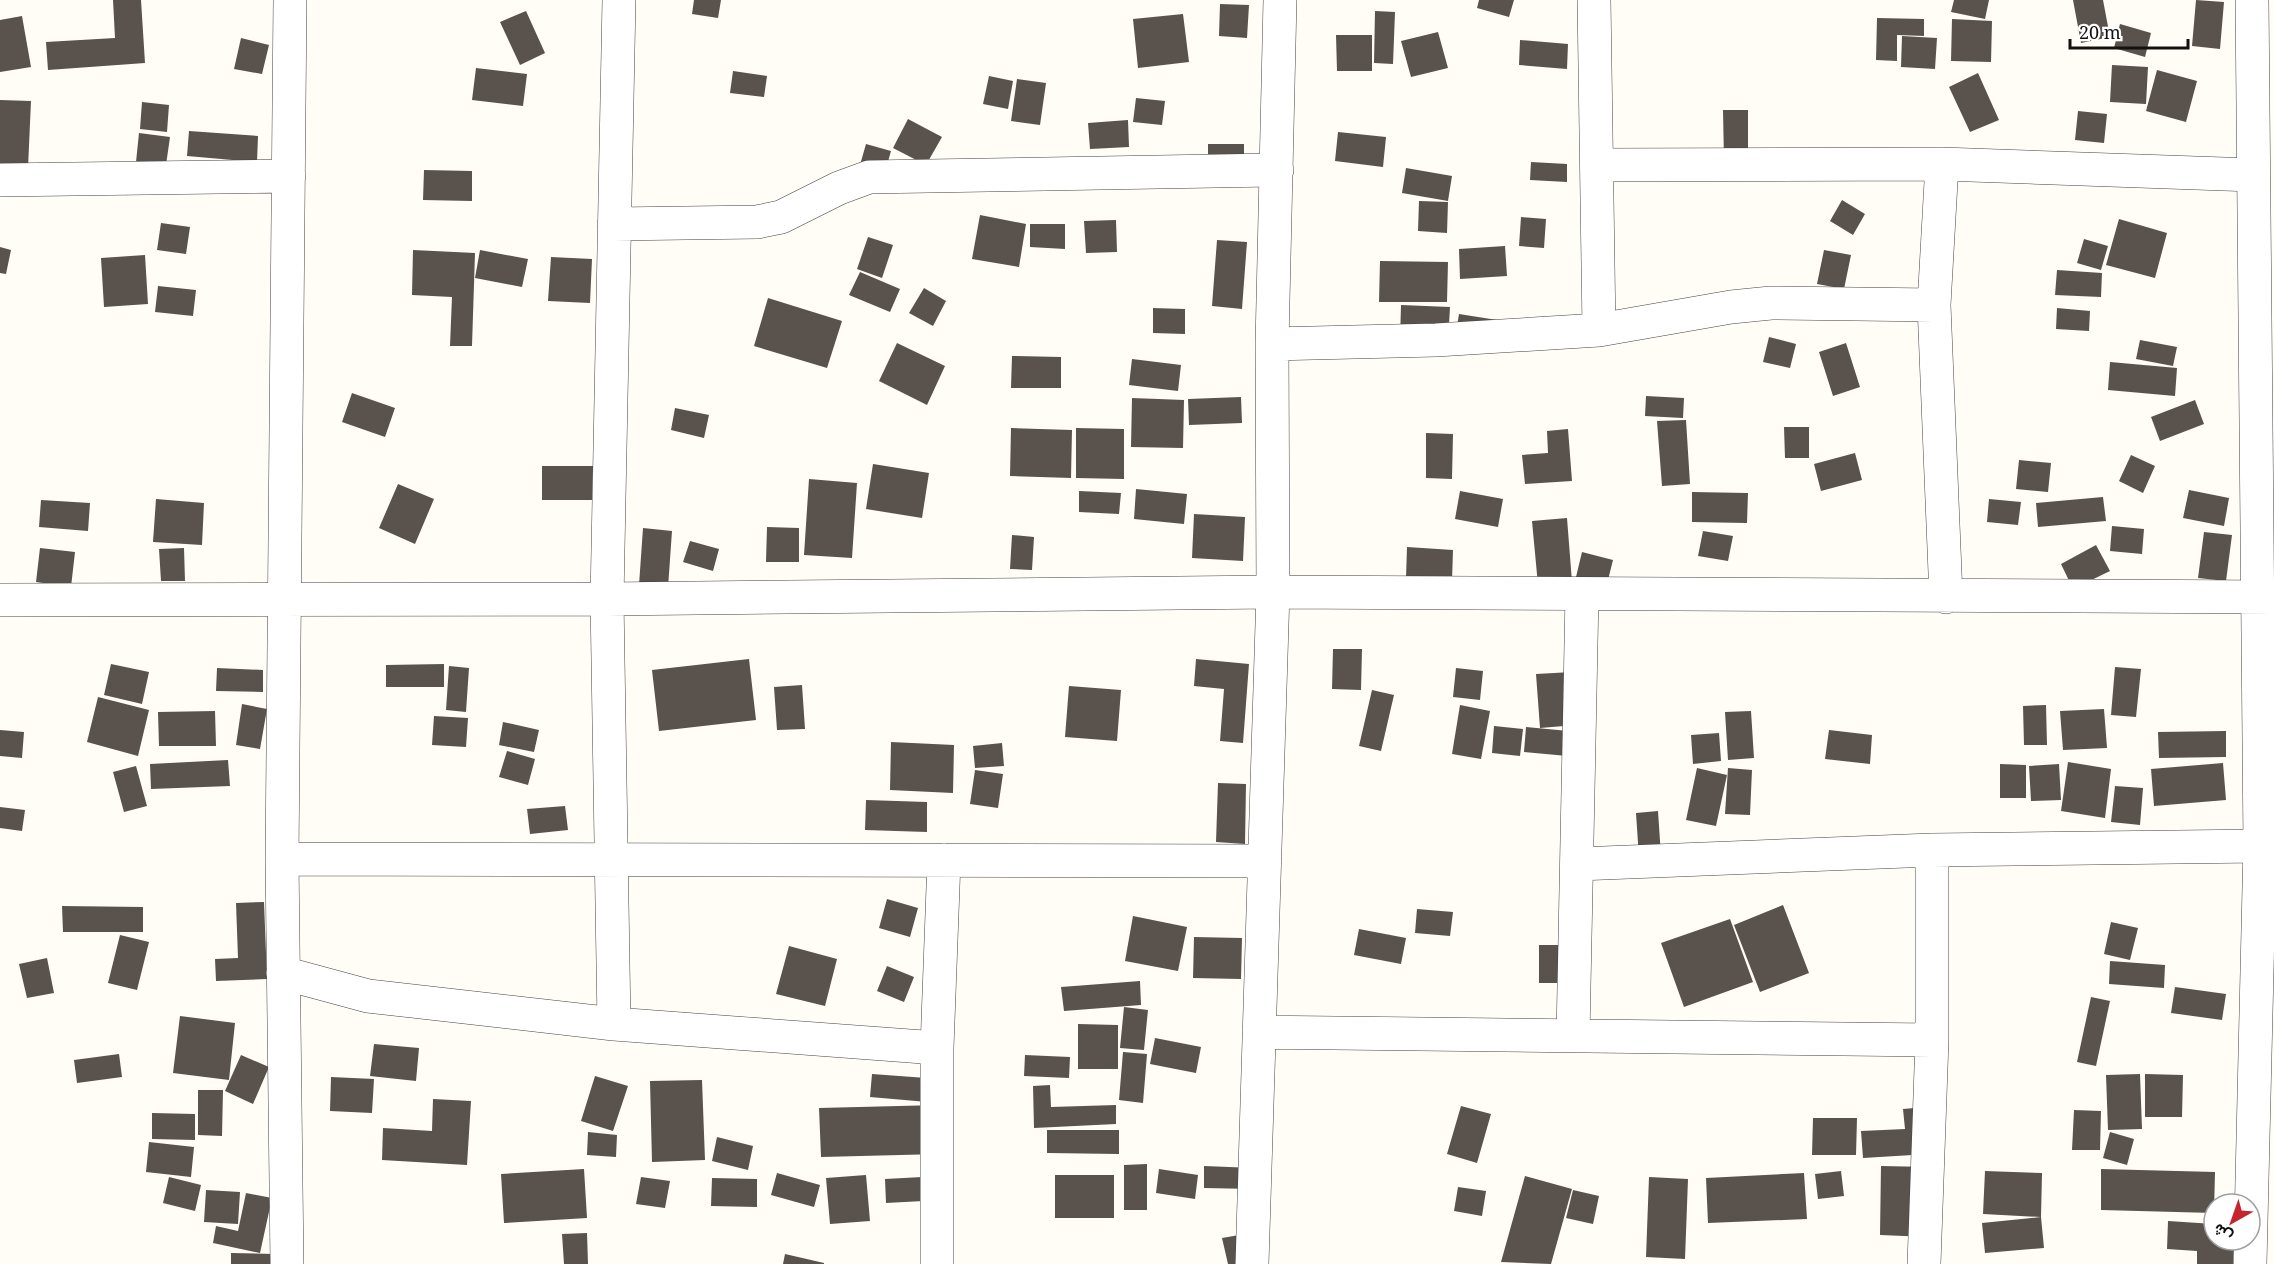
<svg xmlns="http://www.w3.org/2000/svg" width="2274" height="1264" viewBox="0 0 2274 1264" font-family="'Noto Serif',Vazirmatn,serif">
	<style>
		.building { fill: #5a524d }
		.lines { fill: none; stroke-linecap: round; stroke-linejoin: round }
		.street-casing { stroke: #444; stroke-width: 34 }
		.street { stroke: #fff; stroke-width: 33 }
	</style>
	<rect width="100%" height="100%" fill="#fffdf5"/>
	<path class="building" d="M113,0h28l4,63 -97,7 -2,-28 69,-4z
		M694,0h27l-3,18 -26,-4z
		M1479,0h35l-5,17 -32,-9z
		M1954,0h35l-4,19 -34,-7z
		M2073,0h30l7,37 -29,6z
		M2196,0l28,2 -4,47 -28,-3z
		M1220,4l29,1 -2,33 -28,-2z
		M526,11l19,42 -25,12 -20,-43z
		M1375,11l20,1 -2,52 -19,-1z
		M1183,14l6,48 -51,6 -5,-49z
		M22,16l9,51 -31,5v-52z
		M1877,18l47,1v17l-27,-1v26l-21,-1z
		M1952,19l40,2 -1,41 -40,-1z
		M2120,24l31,9 -6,24 -31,-9z
		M1438,32l10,36 -37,9 -10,-36z
		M1336,35h36v36h-35z
		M1902,36l35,2 -2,31 -34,-2z
		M241,38l28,7 -7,29 -28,-5z
		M1520,40l48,4 -1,25 -48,-4z
		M2112,65l36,2 -2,37 -36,-2z
		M476,68l51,6 -4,32 -51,-6z
		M2157,70l40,11 -11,41 -40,-11z
		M733,71l34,5 -3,21 -34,-4z
		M1978,73l21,47 -29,12 -21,-45z
		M989,76l24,5 -5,28 -25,-5z
		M1017,79l29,4 -6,42 -29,-4z
		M1136,98l29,3 -3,24 -29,-3z
		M0,100l31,1 -3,67 -28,-1z
		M142,102l27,3 -2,27 -27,-3z
		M1723,110h25v51h-24z
		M2078,111l29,3 -3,29 -29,-3z
		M908,119l34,18 -16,28 -33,-17z
		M1128,120l1,27 -39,2 -2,-26z
		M189,131l69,5 -1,26 -70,-6z
		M1338,132l48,5 -3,30 -48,-6z
		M139,133l31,4 -4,28 -30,-3z
		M866,144l25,7 -8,28 -25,-7z
		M1208,144h36v28h-36z
		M1531,162l36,2v18l-37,-2z
		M1406,168l46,8 -4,25 -46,-8z
		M424,170l48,1v30l-49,-1z
		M1842,200l23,14 -12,21 -23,-14z
		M1419,201l29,1 -1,31 -29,-2z
		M980,215l46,9 -7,43 -47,-8z
		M1521,217l25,2 -2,29 -25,-2z
		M2119,219l48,14 -12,45 -49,-13z
		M1116,220l1,32 -31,1 -2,-32z
		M161,223l29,4 -4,27 -29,-4z
		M1030,224h35v25l-35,-2z
		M868,237l25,8 -11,33 -25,-9z
		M2084,239l24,7 -7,24 -24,-7z
		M1217,240l30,2 -5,67 -30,-3z
		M1505,246l2,30 -47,3 -1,-30z
		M0,247l11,3 -5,24 -6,-1z
		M413,250l62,3 -3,93h-22l2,-49 -40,-2z
		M480,250l48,9 -6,28 -47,-9z
		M1824,250l27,5 -7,34 -27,-5z
		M145,255l3,49 -44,3 -3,-49z
		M551,257l41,2 -2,44 -42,-2z
		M1380,261l68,1 -1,40h-68z
		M2057,270l45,3 -1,24 -46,-2z
		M860,272l40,17 -10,23 -41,-17z
		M158,286l38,4 -3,26 -38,-4z
		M924,288l22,13 -13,25 -24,-13z
		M768,298l74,23 -15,47 -73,-22z
		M1401,305l49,2 -2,35 -48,-2z
		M1153,308l32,1v25l-32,-1z
		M2057,308l33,3 -1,20 -33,-2z
		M1459,314l38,6 -4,25 -38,-6z
		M1769,337l27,7 -6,24 -27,-6z
		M2140,340l37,7 -4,19 -37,-7z
		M897,343l48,23 -18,39 -48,-24z
		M1846,343l14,44 -27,9 -14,-44z
		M1012,356l49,1v31h-50z
		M1132,359l49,6 -3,26 -49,-6z
		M2110,362l67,6 -2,28 -67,-6z
		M352,393l43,15 -10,29 -43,-15z
		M1646,396l38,2 -1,20 -38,-2z
		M1241,397l1,26 -53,2 -1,-26z
		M1132,398l52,2 -1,48 -52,-1z
		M2195,400l9,24 -44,17 -9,-24z
		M675,408l34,7 -5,23 -33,-8z
		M1686,420l4,64 -28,2 -5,-65z
		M1784,427h25v31h-24z
		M1011,428l61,2 -1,48 -61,-2z
		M1076,428l48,1v50l-48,-1z
		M1568,429l4,52 -47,3 -3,-29 26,-2 -1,-22z
		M1426,433l27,1 -1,45 -26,-1z
		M1855,453l7,27 -41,11 -7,-27z
		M2131,455l24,11 -12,27 -24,-12z
		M2019,460l32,3 -3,29 -32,-3z
		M873,464l56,9 -7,45 -56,-9z
		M542,466h51l-1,34h-50z
		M809,479l48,4 -5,75 -48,-3z
		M398,484l36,15 -19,45 -36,-16z
		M1136,489l51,5 -3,30 -50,-5z
		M2189,490l40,8 -5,28 -41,-8z
		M1079,491l42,2 -2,21 -40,-2z
		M1460,491l43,8 -5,28 -43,-8z
		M1692,492l56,1 -1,30 -55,-1z
		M2103,497l3,24 -68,6 -2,-24z
		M156,499l48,4 -2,42 -49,-3z
		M1989,499l32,3 -3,23 -31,-3z
		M41,500l49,3 -2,28 -49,-4z
		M1194,514l51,3 -2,44 -51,-3z
		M1567,518l5,64 -34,3 -6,-64z
		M2112,526l32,3 -2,25 -32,-3z
		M767,527l32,1v34h-33z
		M643,528l29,3 -4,57 -29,-3z
		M1703,531l30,5 -5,25 -30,-5z
		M2204,532l28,3 -6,46 -28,-3z
		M1012,535l22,2 -2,33 -22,-1z
		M690,541l29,8 -6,22 -30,-9z
		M2096,545l14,26 -37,18 -12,-25z
		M1407,547l46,3 -1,31 -46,-3z
		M40,548l35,4 -4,35 -35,-5z
		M184,548l1,33h-24l-2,-32z
		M1582,552l31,8 -6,24 -31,-7z
		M1333,649h29l-1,41 -29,-1z
		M749,659l7,61 -97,11 -7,-61z
		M1196,659l53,5 -6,79 -23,-2 4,-52 -30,-3z
		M111,664l38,8 -7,32 -38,-9z
		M444,664v23h-58v-22z
		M449,666l20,2 -3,44 -20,-2z
		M2115,667l26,2 -5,48 -25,-2z
		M217,668l46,2v22l-47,-1z
		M1456,668l27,3 -3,29 -27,-3z
		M1572,672l4,53 -36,3 -4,-54z
		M802,685l3,44 -28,1 -3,-43z
		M1069,686l52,4 -4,51 -52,-4z
		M1372,690l22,5 -13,56 -22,-5z
		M98,697l51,13 -11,46 -51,-14z
		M242,704l25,5 -7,40 -24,-4z
		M1460,705l30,6 -9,48 -29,-5z
		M2046,705l1,40h-23l-1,-39z
		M2104,709l3,39 -44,2 -3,-39z
		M215,711l1,35h-57l-1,-34z
		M1751,711l3,47 -26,2 -3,-48z
		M434,716l34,2 -2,29 -34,-2z
		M503,722l36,8 -5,22 -35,-7z
		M1494,726l29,3 -3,27 -28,-3z
		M1526,727l53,5 -1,25 -54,-5z
		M0,730l24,2 -2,26 -22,-2z
		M1829,730l43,5 -2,29 -45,-5z
		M2226,731v26l-67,1 -1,-26z
		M1719,733l2,28 -28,3 -2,-29z
		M891,742l63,3 -1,48 -63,-3z
		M1002,743l2,23 -29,2 -2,-22z
		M507,751l28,8 -7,26 -29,-8z
		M228,760l2,26 -79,3 -1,-25z
		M2068,762l43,7 -6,49 -44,-7z
		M2223,763l3,37 -72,6 -3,-37z
		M2000,764l26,1v33h-26z
		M2059,764l2,36 -30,1 -2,-35z
		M136,766l11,40 -23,6 -11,-40z
		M1697,768l30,7 -11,51 -30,-6z
		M1728,768l24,2 -2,45 -25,-1z
		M975,770l28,4 -5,34 -28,-4z
		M1218,783l28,1 -1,60 -29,-2z
		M2115,786l28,2 -3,37 -29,-3z
		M866,800l61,2v30l-62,-2z
		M565,806l3,24 -38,4 -3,-25z
		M0,807l25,3 -3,21 -22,-3z
		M1658,811l3,45 -22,2 -3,-45z
		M887,899l31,9 -8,29 -31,-9z
		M264,902l3,77 -51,2 -1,-22 23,-1 -2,-55z
		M1783,905l26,68 -49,19 -26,-67z
		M62,906l81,1v25h-80z
		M1417,909l36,3 -3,24 -35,-3z
		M1133,916l54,11 -9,44 -53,-10z
		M1730,919l23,63 -69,25 -23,-64z
		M2111,922l27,6 -8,32 -26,-6z
		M1359,929l47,9 -5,26 -47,-9z
		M120,935l29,7 -12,48 -29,-7z
		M1194,937l48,1 -1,41 -48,-1z
		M1539,945h33v38h-33z
		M789,946l48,13 -12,47 -49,-12z
		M47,958l7,35 -27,5 -8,-34z
		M2110,961l55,4 -1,23 -55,-4z
		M887,966l27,11 -10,25 -27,-11z
		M1140,981l1,24 -77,6 -3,-24z
		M2175,987l51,7 -4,26 -51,-7z
		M2091,997l19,4 -14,65 -19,-4z
		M1124,1007l24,3 -4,40 -24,-2z
		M180,1016l55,7 -6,57 -56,-7z
		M1078,1024l40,1v44h-40z
		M1155,1038l46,9 -5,26 -46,-9z
		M374,1044l45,4 -3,33 -46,-5z
		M1123,1052l24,2 -4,49 -24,-3z
		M119,1054l3,23 -45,6 -3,-23z
		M241,1055l28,12 -16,37 -28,-13z
		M1025,1055l45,2 -1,21 -45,-2z
		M872,1074l68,5 -1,24 -69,-6z
		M2140,1074l2,55 -34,1 -2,-55z
		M2145,1074l38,1 -1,42h-37z
		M595,1076l33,10 -15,45 -32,-10z
		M331,1077l43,2 -2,34 -42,-2z
		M702,1080l3,80 -53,2 -2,-81z
		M1050,1085l1,22 65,-2v19l-82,4 -1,-42z
		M198,1090h25l-1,46 -24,-1z
		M433,1099l38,2 -4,64 -85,-5 1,-32 49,3z
		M939,1105l1,49 -119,3 -2,-49z
		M1461,1106l30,8 -14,49 -30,-9z
		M1926,1107l3,47 -66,4 -2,-27 44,-2 -2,-20z
		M2074,1110l27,1 -1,39h-28z
		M152,1113l43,1v26l-43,-1z
		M1813,1118h44l-1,37h-44z
		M1047,1130h72v24l-72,-1z
		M588,1132l29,3 -1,22 -29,-2z
		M2110,1132l24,7 -7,26 -24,-7z
		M717,1137l36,9 -5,24 -36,-9z
		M149,1142l45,5 -3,30 -45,-5z
		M1147,1164v46h-23v-45z
		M1204,1166l50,2v21l-50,-1z
		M1881,1166l48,1 -1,70 -48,-2z
		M584,1169l3,49 -83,5 -3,-49z
		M1159,1169l39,6 -3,24 -39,-6z
		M2101,1169l114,3 -1,41 -113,-3z
		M1841,1171l3,25 -26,3 -3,-25z
		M1985,1171l57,2 -1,44 -58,-3z
		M777,1173l43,12 -6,22 -43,-12z
		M1804,1173l3,46 -99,4 -2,-45z
		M866,1175l4,46 -40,3 -4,-46z
		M1055,1175h59v43h-59z
		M941,1176l1,24 -56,3 -1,-24z
		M1525,1176l47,13 -21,75 -50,-2z
		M169,1177l32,8 -6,26 -32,-8z
		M641,1177l29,4 -5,27 -29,-4z
		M1649,1177l39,2 -3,80 -39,-2z
		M712,1178l45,1v28l-46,-1z
		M1458,1187l28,4 -4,25 -28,-5z
		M206,1190l34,2 -2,32 -34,-2z
		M1573,1190l26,6 -6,28 -27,-6z
		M246,1193l26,5 -12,55 -47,-10 3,-17 22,5z
		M2041,1217l3,31 -59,5 -3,-30z
		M2168,1221l46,3v16h20l-1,24h-36v-13l-30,-2z
		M587,1233l1,31h-24l-2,-30z
		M1251,1233l5,31h-28l-6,-26z
		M231,1253l43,1v10h-43z
		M785,1254l39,9v1h-41z"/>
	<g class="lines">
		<g class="street-casing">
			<path id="street" d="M1594,0l5,330
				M1942,164l-8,141 12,292
				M1597,165l345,-1 311,11
				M0,180l289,-4
				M614,224l143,-2 24,-5 58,-29 30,-11 408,-7
				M1272,344l164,-4 163,-10 132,-23 40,-4 163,2
				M0,600l607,-1 666,-7 1001,5
				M282,859l983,2
				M1578,864l354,-14 328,-4
				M283,973l85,23 246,28 323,24
				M614,1024l-7,-425 12,-599
				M1259,1032l673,8
				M1573,1036l9,-441
				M287,1264l-5,-405 8,-859
				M937,1264v-216l7,-188
				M1252,1264l21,-672 -1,-248 8,-344
				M1924,1264l8,-224v-190
				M2250,1264l10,-418 -8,-846"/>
		</g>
		<use href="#street" class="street"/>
	</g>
	<g transform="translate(2232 1222) rotate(220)"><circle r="28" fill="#ffffff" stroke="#a0a0a0" stroke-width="1.5"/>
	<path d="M0-4.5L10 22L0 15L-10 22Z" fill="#c4262e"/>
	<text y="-9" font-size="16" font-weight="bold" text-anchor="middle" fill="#111111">ش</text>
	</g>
	<path d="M2070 39v9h118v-9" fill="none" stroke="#111111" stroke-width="3"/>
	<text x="2079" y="39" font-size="18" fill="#111111" stroke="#ffffff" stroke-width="4.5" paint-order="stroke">20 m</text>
</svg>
